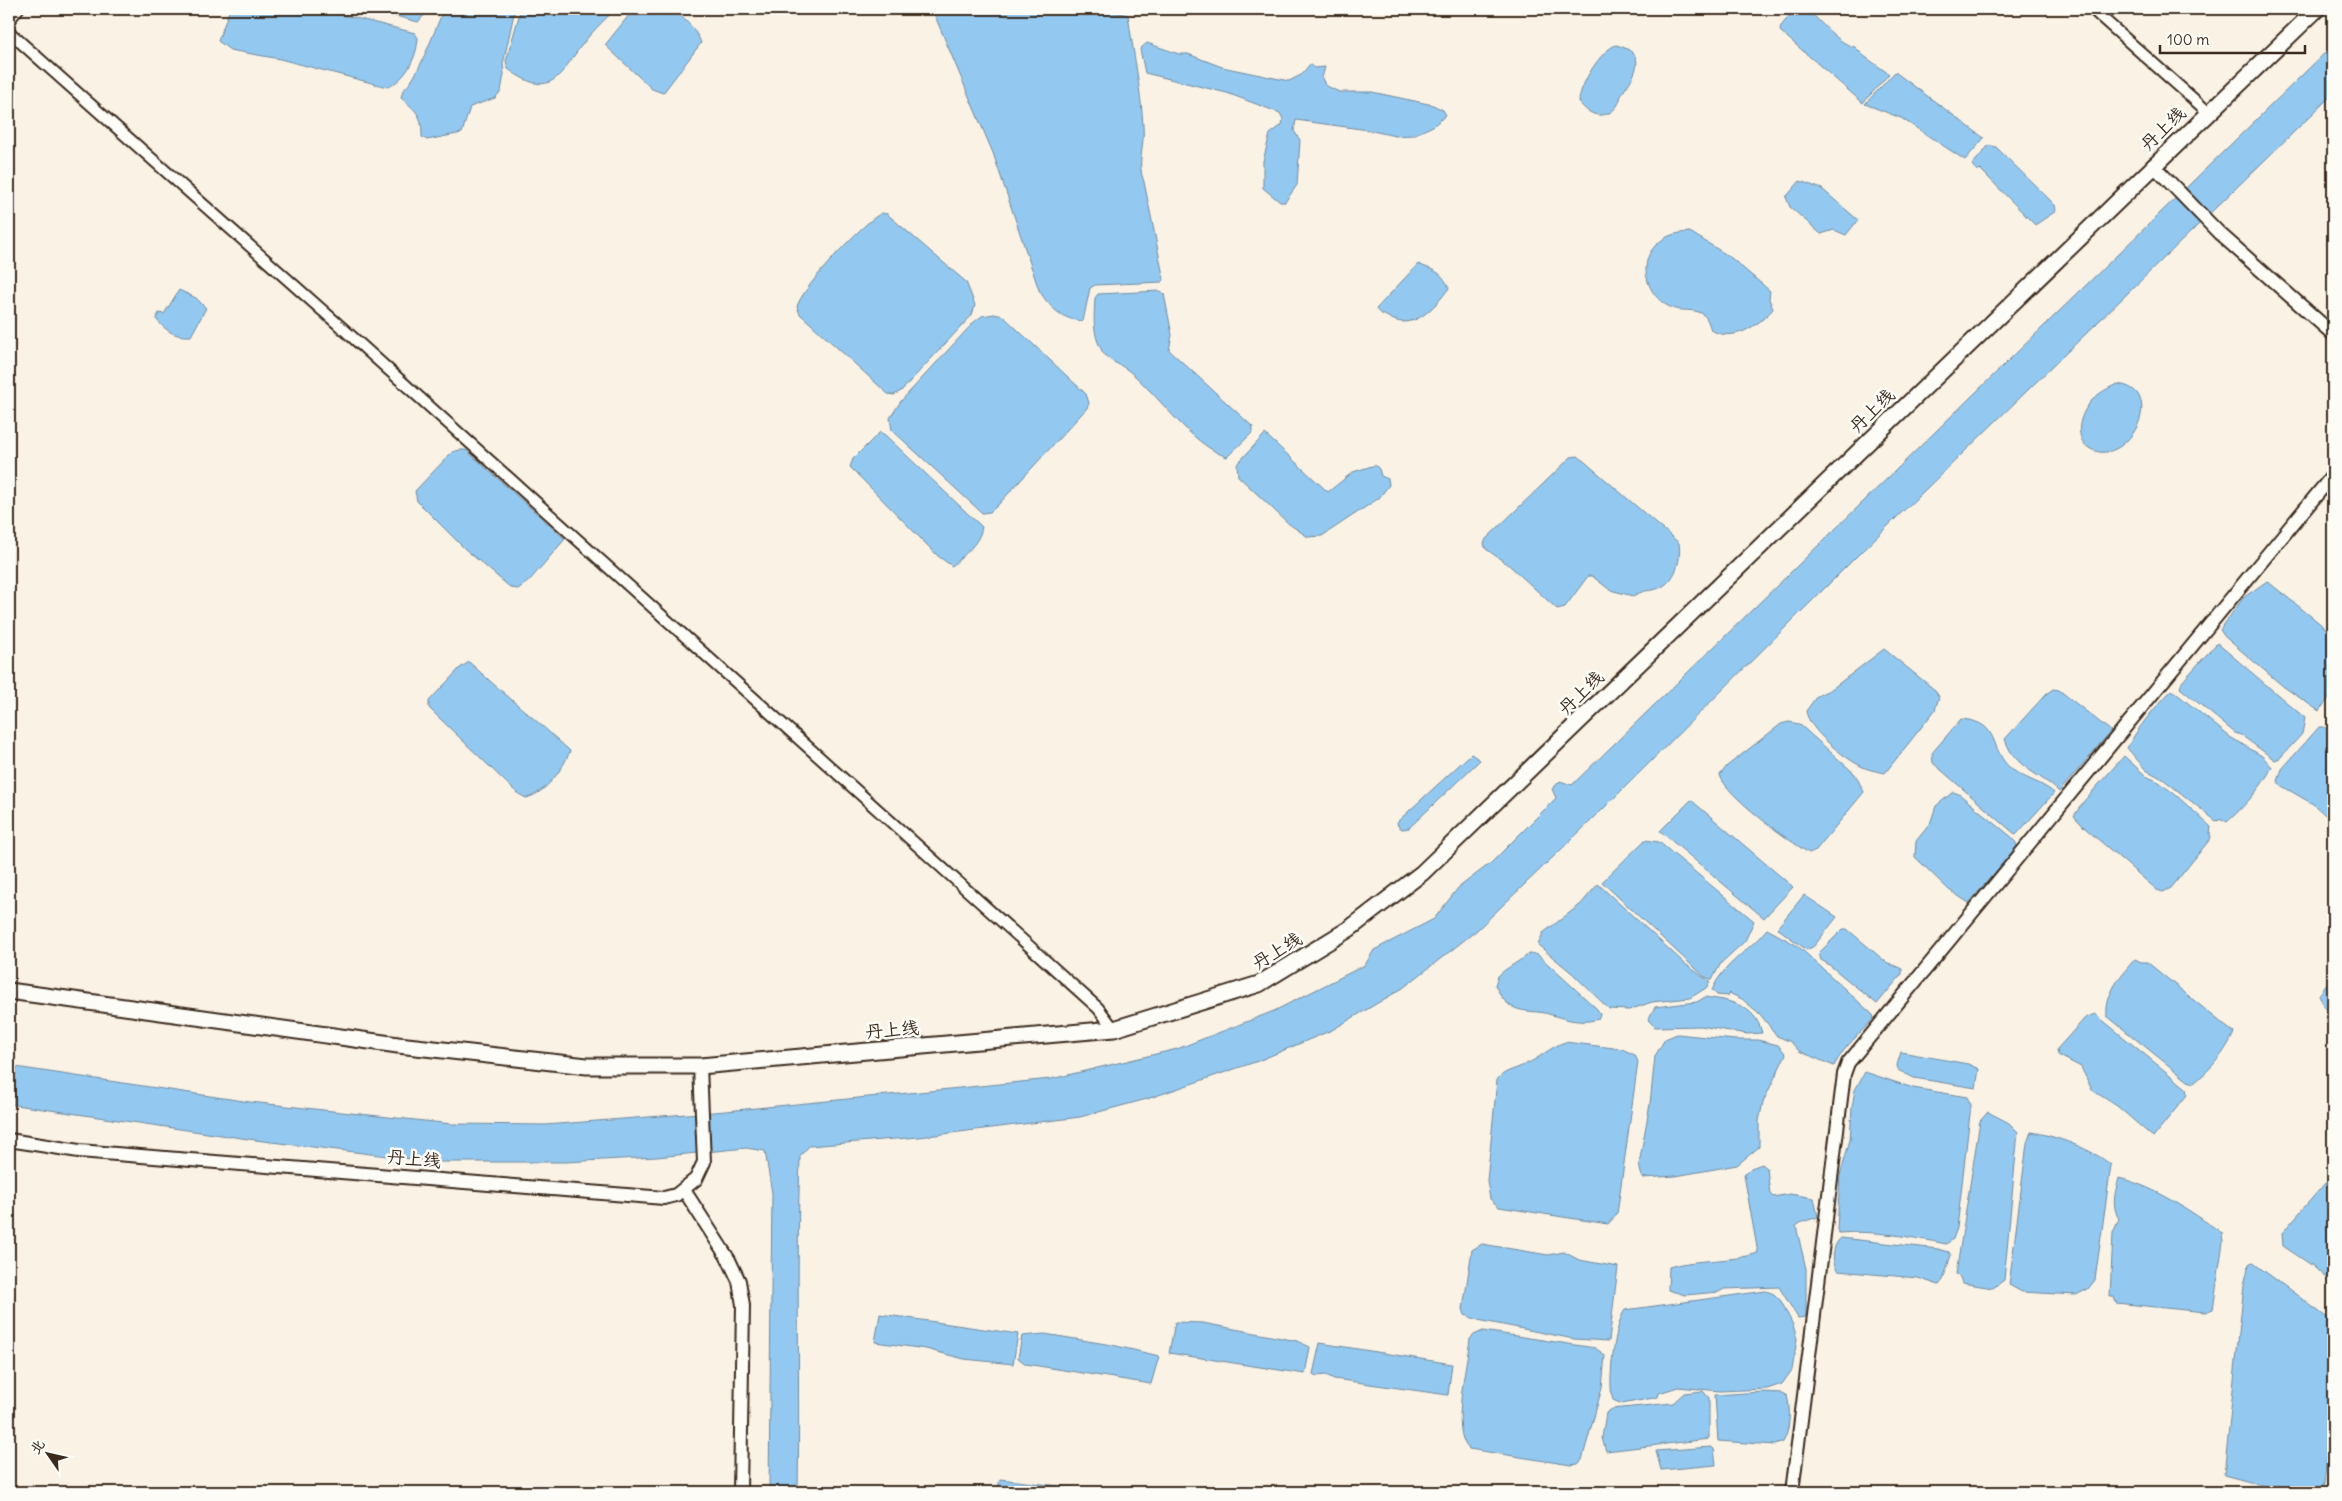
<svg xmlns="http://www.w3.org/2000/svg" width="2342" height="1501" viewBox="0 0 2342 1501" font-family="Delius,'LXGW WenKai TC',sans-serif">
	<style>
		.water { fill: #93c9f1; stroke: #70899d }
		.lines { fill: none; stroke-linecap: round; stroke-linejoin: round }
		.minor-casing { stroke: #3b2a1e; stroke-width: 14 }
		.tertiary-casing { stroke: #3b2a1e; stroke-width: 16 }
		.secondary-casing { stroke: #3b2a1e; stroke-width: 19 }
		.minor { stroke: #fdfcf7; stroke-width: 10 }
		.tertiary { stroke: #fdfcf7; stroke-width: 12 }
		.secondary { stroke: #fdfcf7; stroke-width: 15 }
		.labels { text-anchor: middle; stroke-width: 5; stroke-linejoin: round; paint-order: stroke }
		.street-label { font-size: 18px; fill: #3b2a1e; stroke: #fdfcf7 }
	</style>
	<rect width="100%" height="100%" fill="#faf2e5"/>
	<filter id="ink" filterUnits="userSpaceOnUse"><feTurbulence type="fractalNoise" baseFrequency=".02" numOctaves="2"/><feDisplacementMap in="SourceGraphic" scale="10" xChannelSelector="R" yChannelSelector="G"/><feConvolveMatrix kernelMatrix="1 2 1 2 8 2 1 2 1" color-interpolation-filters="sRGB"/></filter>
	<g filter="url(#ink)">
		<path class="water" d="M230,9h81l41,8 63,16 3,5c-1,19 -12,42 -31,49l-107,-28 -50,-9 -12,-9z
			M369,9h61l-12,13z
			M444,9h71l-12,55 1,10 -3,17 -6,7 -25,9 -8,26 -35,7 -5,-3c0,-22 -5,-26 -21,-39l2,-8c14,-8 33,-64 41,-81z
			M521,9h94c-11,12 -24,23 -34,37 -24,33 -31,53 -73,23l-2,-8z
			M634,9c10,0 23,-3 33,0 13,3 30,21 34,34l-38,50 -11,-4 -47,-44z
			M932,9h168l28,6c5,37 13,74 15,111 2,22 -7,36 1,56l20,98 -2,2 -67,3 -5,3 -7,33c-21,-1 -34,-14 -44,-31l-46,-137z
			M1795,9h12c11,10 34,37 48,38l9,9 25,18 -26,29 -83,-72 1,-5z
			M1147,43l32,11h9l34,13 67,14 12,-6 9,-11 5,4 10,-1 -3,11 3,7 14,7h33l61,13 10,5 3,5 -13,11 -20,9 -18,1 -27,-6 -72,-10 -2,11 6,9 -3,45 -12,17h-5l-17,-14v-27l7,-27 12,-9 1,-6 -3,-6 -53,-20 -82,-20 -5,-24z
			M1616,45c32,8 21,27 7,47 -3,4 -3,10 -6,14 -11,15 -30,10 -38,-5 1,-17 22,-51 37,-56z
			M2333,45v49l-474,460 -262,261 -121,116 -73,57 -71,42 -74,31 -111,38 -67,18 -161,20 -110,9 -9,10c-4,112 0,224 -2,336h-29l3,-299 -7,-42 -19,-3 -89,9 -91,5h-129l-182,-22 -246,-36v-38l241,36 202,22 93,1 181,-14 325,-32 126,-30 97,-38 91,-46 9,-15 60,-31 24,-31 34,-26 64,-64 -4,-9 8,-8 12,4z
			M1895,72l89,66 -19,22 -64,-42 -36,-14z
			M1989,145l7,2 59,58 1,6 -21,14 -55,-56 -3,2 -5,-6z
			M1800,181l22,8 36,31 -12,15 -12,-5 -13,4 -31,-27 -4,-10z
			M882,213l5,1 79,68 9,23 -3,10 -71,76 -7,4 -6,-1 -88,-80 -3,-7c3,-17 68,-87 85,-94z
			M1690,232l40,25 40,34 -1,8 4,10c-15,17 -40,34 -62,21 -2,-6 -4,-14 -10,-17 -8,-4 -19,-2 -26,-4 -26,-8 -39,-43 -20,-63 11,-11 20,-13 35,-14z
			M1418,264c16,7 23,6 31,24 -14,19 -36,45 -61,29 -5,-3 -9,-3 -12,-8z
			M179,290l17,8 10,10 -15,28c-16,1 -24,-4 -35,-17l3,-6 5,1z
			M1160,291l4,3 8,41 -3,15 84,77 -1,6 -25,24c-37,-13 -68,-62 -98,-86 -10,-8 -21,-9 -27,-20 -10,-18 -8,-34 -7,-53l3,-4z
			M994,314l9,2 83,78 3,9 -2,5 -89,97 -8,7 -8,1 -90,-83 -2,-12 11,-17 73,-79 8,-6z
			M2117,384c49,5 16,73 -18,68 -24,-5 -23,-29 -12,-45 6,-11 19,-18 30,-23z
			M880,432l5,3 97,92c-2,16 -19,29 -30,39l-14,-10 -88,-89 3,-8z
			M1265,434l63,58 25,-20 22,-7 4,4 2,7 7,3 1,6 -10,13 -57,38 -14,1 -19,-13 -51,-48 -1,-12z
			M460,450h6l99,89 -36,42 -11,8 -7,-1 -46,-39 -48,-48 -2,-10 37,-39z
			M1578,456l101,87c3,19 -5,44 -27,47 -8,1 -12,2 -19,6l-23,-6 -18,-14h-4l-23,31 -8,2 -47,-43 -24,-17 -2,-5 2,-5 85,-82z
			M2267,581l66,53v59l-14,18 -35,-24 -59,-50 -5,-7 23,-32z
			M2217,643l88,75 -3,16 -22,24 -5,2 -34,-25 -6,-2 -55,-45 2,-6z
			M1884,649l51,41 4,7 -4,13 -50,63c-8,-2 -18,-3 -26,-8 -17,-9 -50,-35 -53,-54l11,-15 16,-8z
			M469,662c33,31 68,58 101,89 -7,18 -25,43 -44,47l-9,-5 -88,-85v-7l31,-33z
			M2053,689l6,1 52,41 -52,61c-19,-19 -45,-24 -54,-53l41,-45z
			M2172,690l58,47 32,19 10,11c-10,20 -28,40 -45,55l-5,-3 -6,2 -53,-42 -17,-9 -19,-22c12,-22 27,-40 45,-58z
			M1961,719c38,3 28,25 46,46 12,13 34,16 47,28l-38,42 -83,-72 -1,-10z
			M1789,722l10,2 56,50 9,18 -48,58 -7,3c-20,-12 -84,-58 -89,-78l7,-9 54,-42z
			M2319,727h5l9,7v88l-20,-18 -33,-19 -2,-4 4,-12z
			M1471,754l9,6 -71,68 -7,1 -4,-3 -1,-4z
			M2124,756l22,20 13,6 18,14 34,31 -1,7 1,4 -40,50 -8,4 -6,-2 -72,-62 -11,-12 10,-15z
			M1953,792l6,2 55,45 3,7 -48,57 -20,-13 -34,-33 1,-16 14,-17 6,-18z
			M1691,800l102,87 -29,31 -104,-87z
			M1645,840l14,2 95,79 -9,20 -24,22 -9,17 -7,-3 -18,-16 -85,-79z
			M1598,884l86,79 26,19 -4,6 -16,10 -38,4 -23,8 -20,-1 -37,-36 -34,-28 5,-12 38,-29z
			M1804,895l33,22 -23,29 -7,4 -30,-22z
			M1767,929l31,17 75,69 1,3c-14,16 -30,28 -40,48l-35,-15 -8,-9 -14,-6 -17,-22 -18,-15 -13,-6 -2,3 -10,-1 -5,-5c11,-26 38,-40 55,-61z
			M1843,929h4l39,33 16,7v5l-25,30 -49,-40 -7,-4 -2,-7z
			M1531,953l7,2 59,54 3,5 -2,5c-19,6 -35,-1 -53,-6 -11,-2 -25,-1 -34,-7 -8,-5 -12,-13 -16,-21l3,-9 7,-6z
			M2135,959l6,3h6l87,71c-9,20 -23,36 -40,50l-6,-2 -81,-65c-2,-23 14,-41 28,-57z
			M2333,976v39l-9,-7 -5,-13z
			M1705,997c25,4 50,7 57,36l-15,1 -46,-8 -46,1 -7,-7 7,-13 42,-5z
			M2095,1014l91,74 1,7 -34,42 -36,-31 -25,-16 -11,-23 -23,-12 -1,-6 28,-31z
			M1677,1034l58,6h23l20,5 8,9 -23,48 -4,19v26l-22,18 -61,11 -34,2 -3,-14 11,-60 5,-48 10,-17z
			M1565,1042l57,7 13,6 3,7 -21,152 -9,10 -109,-17 -9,-8 -3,-18 10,-101c6,-9 17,-10 27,-15 15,-6 26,-18 41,-23z
			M1901,1052l67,12 11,5 -3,19 -62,-10 -16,-8 -1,-5z
			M1865,1072l48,16 54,9 4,8 -14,123 -4,11 -7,5c-33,-7 -74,-14 -107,-11l-2,-3 3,-55 10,-35 2,-33 3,-17z
			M1988,1112l21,11 9,9 -14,148 -11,8 -31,-5 -2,-6 -4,-3 24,-153z
			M2031,1132c23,3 63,18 80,33l-16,115 -7,9 -12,6 -54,-3 -13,-7 18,-142z
			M1762,1164l5,4 3,26 3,3 17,-3 24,4 4,19 -16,5 -6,4 10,43v48l-8,1 -19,-31 -55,2 -5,3 -34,3 -17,-5 1,-23c29,-9 60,-4 89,-14l-14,-78 7,-7z
			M2119,1178c39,10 70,32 103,55l1,9 -10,67 -8,3 -89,-9 -2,-6h-4l3,-64 6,-14c-8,-14 -4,-26 0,-41z
			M2326,1182l7,3v100l-20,-19 -30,-20 -1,-13z
			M1841,1238l97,11 11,3 2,3 -8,25 -4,5 -21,-7 -80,-7c-7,-8 -6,-26 3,-33z
			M1482,1244l66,11 16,-3 15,8 39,7 -9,74 -35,-2 -96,-19 -13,-5 -2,-6 9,-59z
			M2252,1262l81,60v80l-10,90h-47v-3l-52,-14 20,-190 5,-21z
			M1766,1291l8,3 7,7 12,24 4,14 -5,31 -10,14 -15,5 -47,2 -42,-4 -19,6 -1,4 -36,7 -9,-4c-6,-16 2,-77 12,-90z
			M880,1314l138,20 -5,30 -49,-5 -38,-10 -51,-7z
			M1175,1322l28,1 94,18 13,6 -5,27 -136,-21z
			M1483,1331l112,17 10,7 -3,33 -20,72 -4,4 -7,1 -102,-16c-19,-17 -2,-85 1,-110l4,-4z
			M1045,1334l67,11 47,11 -8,28 -125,-20 -8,-6 4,-22z
			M1320,1343l132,21 -4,31 -114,-16 -8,-4 -10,1 -3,-2z
			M1703,1391l6,7v41l-103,12 -4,-13 4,-25 6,-4 61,-6 11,-10z
			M1762,1392l20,1 5,3c4,13 3,35 -4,46l-8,3 -57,-4 -3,-46z
			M1711,1447l3,2 2,16 -55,5 -5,-19z
			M1000,1479l109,13h-112z"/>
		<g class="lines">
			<g class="minor-casing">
				<path id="minor" d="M2092,9l116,103
					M9,20l9,-11
					M9,32l331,294 758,682 16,21"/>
			</g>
			<g class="tertiary-casing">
				<path id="tertiary" d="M2153,165l66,68 114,101
					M9,1140l70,11 585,47 12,-3 20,-16 8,-17 -4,-96
					M684,1190l45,70 10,21 4,24 -3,187
					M1792,1492l52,-418 4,-11 485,-588"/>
			</g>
			<g class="secondary-casing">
				<path id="secondary" d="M9,991l389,54 189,21h113l414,-37 145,-45 90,-55 73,-56 895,-864"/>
			</g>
			<use href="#minor" class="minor"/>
			<use href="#tertiary" class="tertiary"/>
			<use href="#secondary" class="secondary"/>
		</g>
	</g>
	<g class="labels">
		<g class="street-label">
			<text transform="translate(2163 129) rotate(-44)" y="6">丹上线</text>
			<text transform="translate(1872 411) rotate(-44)" y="6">丹上线</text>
			<text transform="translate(1581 693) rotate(-44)" y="6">丹上线</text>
			<text transform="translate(1277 951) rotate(-31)" y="6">丹上线</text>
			<text transform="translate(892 1030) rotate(-5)" y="6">丹上线</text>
			<text transform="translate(414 1159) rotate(5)" y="6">丹上线</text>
		</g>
	</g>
	<rect width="2342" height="1501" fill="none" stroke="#fdfcf7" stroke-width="30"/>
	<rect x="15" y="15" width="2312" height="1471" fill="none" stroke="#3b2a1e" stroke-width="2" filter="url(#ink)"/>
	<g transform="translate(48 1454) rotate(304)" stroke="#fdfcf7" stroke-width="4" paint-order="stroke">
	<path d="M0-4L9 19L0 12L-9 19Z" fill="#3b2a1e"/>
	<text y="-8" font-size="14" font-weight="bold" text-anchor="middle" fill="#3b2a1e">北</text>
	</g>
	<path d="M2160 45v8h145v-8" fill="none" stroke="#3b2a1e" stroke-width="2.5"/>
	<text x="2167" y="45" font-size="15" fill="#3b2a1e" stroke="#fdfcf7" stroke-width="4" paint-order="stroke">100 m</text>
</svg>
